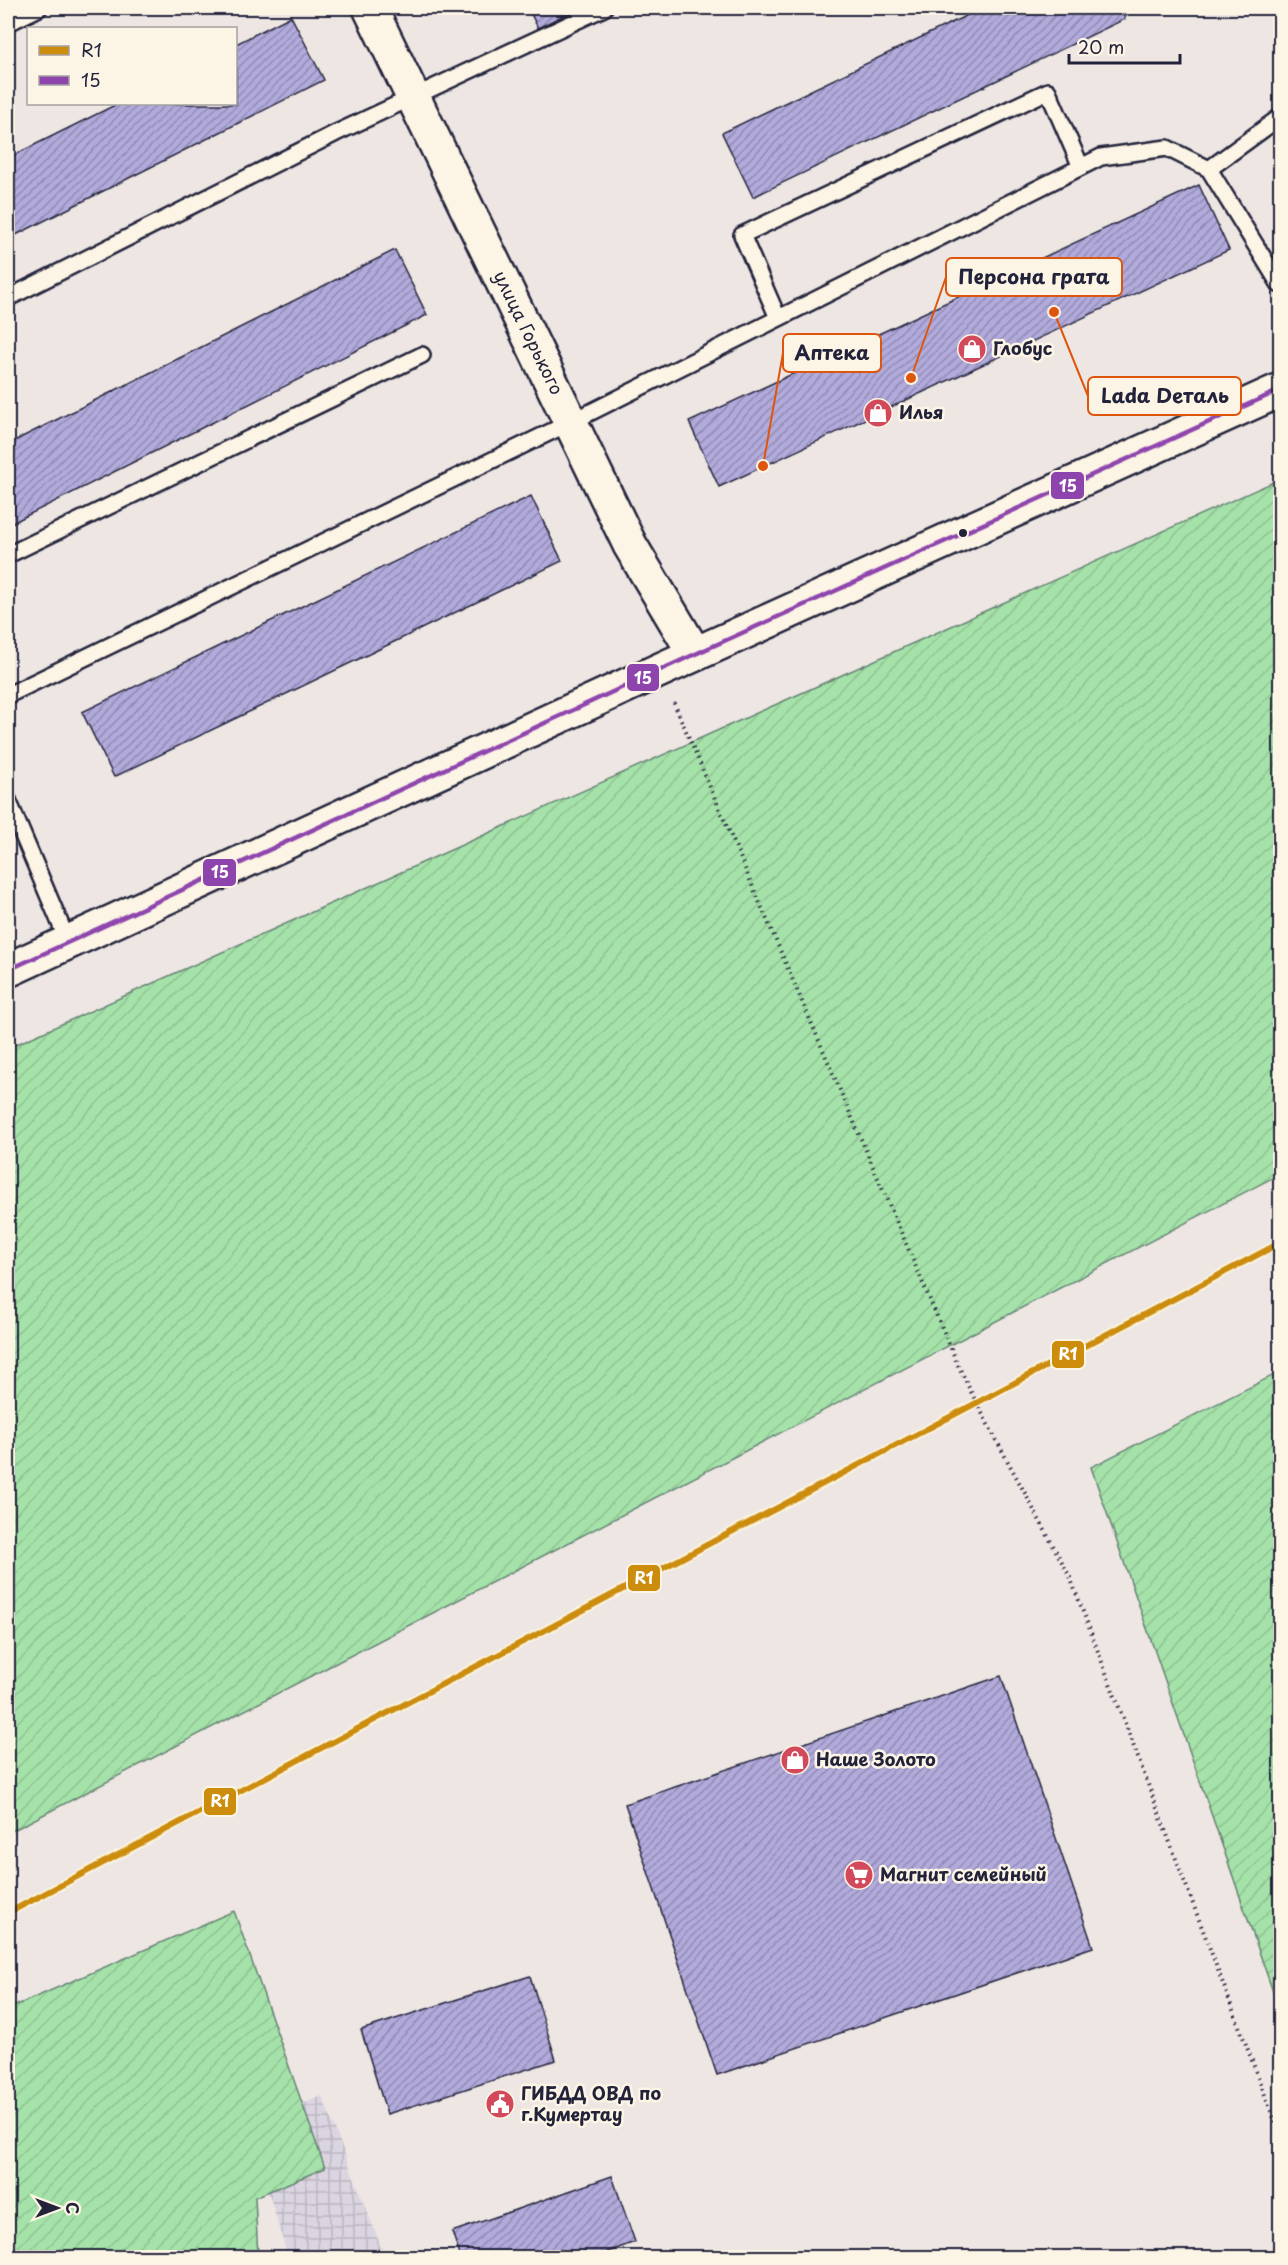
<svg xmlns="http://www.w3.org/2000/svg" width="1288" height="2265" viewBox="0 0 1288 2265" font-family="'Playpen Sans',sans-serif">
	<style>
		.industrial { fill: url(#industrial-grid) }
		.garden { fill: url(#garden-furrows); stroke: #648272; stroke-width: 1.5 }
		.building { fill: url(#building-hatch); stroke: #22223b; stroke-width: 1.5 }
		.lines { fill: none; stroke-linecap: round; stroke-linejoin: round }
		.lane-casing { stroke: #22223b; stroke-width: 20 }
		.secondary-casing { stroke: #22223b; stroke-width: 38 }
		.path { stroke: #22223b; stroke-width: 4; stroke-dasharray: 1.5 4.5; stroke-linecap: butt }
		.lane { stroke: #fcf5e5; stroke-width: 15 }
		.secondary { stroke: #fcf5e5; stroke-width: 33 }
		.bus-1-casing { stroke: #fcf5e5; stroke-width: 9 }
		.bus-1 { stroke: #8e44ad; stroke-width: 4.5 }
		.rail-1-casing { stroke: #fcf5e5; stroke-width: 10 }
		.rail-1 { stroke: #cc8c0c; stroke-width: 6 }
		.bus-dot { fill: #22223b; stroke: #fcf5e5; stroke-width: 2 }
		.labels { text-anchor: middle; stroke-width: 5; stroke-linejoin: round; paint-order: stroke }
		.street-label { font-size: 18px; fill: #22223b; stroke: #fcf5e5 }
		.poi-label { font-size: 18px; font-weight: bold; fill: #22223b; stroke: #fcf5e5; text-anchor: start }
		.leader { fill: none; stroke: #de560e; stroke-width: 2 }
		.callout-dot { fill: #de560e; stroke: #fcf5e5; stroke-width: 2 }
		.callout { fill: #fcf5e5; stroke: #de560e; stroke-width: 2 }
		.callout-label { font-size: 20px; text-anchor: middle; font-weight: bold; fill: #22223b }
		.line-badge { stroke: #fcf5e5; stroke-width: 2 }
		.badge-label { font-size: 16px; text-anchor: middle; font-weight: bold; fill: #fff }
	</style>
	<defs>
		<pattern id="industrial-grid" width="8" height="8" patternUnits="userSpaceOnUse" patternTransform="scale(1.5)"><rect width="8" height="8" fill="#dbd4e1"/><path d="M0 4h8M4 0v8" fill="none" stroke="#bcb6c2"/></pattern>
		<pattern id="garden-furrows" width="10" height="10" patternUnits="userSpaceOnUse" patternTransform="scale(1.5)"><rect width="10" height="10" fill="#a5e2a9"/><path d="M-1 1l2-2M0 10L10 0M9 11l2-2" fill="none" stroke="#8ec292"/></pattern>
		<pattern id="building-hatch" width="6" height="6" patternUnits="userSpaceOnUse" patternTransform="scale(1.5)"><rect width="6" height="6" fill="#b1aadb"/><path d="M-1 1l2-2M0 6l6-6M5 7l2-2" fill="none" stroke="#908ab3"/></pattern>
	</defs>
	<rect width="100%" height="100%" fill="#ede6e3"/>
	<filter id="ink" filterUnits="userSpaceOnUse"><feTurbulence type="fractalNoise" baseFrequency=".0167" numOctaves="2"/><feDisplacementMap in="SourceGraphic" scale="12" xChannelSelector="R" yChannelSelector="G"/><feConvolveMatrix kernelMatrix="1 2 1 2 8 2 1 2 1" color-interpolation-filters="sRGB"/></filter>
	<g filter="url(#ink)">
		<path class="industrial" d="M322,2096l63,161h-97l-39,-131z"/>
		<path class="garden" d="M1280,479v695l-1272,659v-785z
			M1280,1372v640l-189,-545z
			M234,1911l91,257 -70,29 3,60h-250v-248z"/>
		<path class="building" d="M528,8h50l-40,20z
			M982,8h138l5,11 -372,178 -31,-64z
			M291,16l33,64 -316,159v-81l109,-54h119v-60z
			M1199,185l30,65 -510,237 -30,-65z
			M395,250l32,65 -419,210v-81z
			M531,496l31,65 -448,216 -32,-65z
			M1001,1676l92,271 -376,128 -92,-271z
			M530,1976l26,84 -169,54 -26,-84z
			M612,2176l23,66 -44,16h-130l-9,-26z"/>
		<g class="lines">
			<g class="lane-casing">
				<path id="lane" d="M8,23l31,-15
					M1280,117l-71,52 71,116
					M8,298l328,-165 268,-125
					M778,318l-36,-83 306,-144 33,76
					M8,555l414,-200
					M8,695l563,-273 530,-265 66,-9 42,21
					M8,800l60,142"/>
			</g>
			<g class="secondary-casing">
				<path id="secondary" d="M370,8l260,537 65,109
					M8,970l652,-300 620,-280"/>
			</g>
			<path class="path" d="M674,703l284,662 19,39 93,173 210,558"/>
			<use href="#lane" class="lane"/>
			<use href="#secondary" class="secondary"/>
			<g class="bus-1-casing">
				<path id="bus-1" d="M8,970l652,-300 620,-280"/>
			</g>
			<use href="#bus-1" class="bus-1"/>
			<g class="rail-1-casing">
				<path id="rail-1" d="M8,1913l1272,-670"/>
			</g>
			<use href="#rail-1" class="rail-1"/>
		</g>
	</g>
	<defs>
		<g id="shop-disc" transform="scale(1.5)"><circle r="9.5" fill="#d1495b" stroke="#fcf5e5"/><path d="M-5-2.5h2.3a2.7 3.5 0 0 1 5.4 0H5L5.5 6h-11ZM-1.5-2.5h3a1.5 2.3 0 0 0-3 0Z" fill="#fff"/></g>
		<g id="supermarket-disc" transform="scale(1.5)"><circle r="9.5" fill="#d1495b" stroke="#fcf5e5"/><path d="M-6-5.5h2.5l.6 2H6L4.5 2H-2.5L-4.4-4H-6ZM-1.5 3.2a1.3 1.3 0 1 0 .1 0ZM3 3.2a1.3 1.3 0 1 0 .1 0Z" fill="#fff"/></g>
		<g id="civic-disc" transform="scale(1.5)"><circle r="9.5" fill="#d1495b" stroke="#fcf5e5"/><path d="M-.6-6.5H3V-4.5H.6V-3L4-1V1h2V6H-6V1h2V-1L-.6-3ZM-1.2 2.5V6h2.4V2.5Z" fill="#fff"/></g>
	</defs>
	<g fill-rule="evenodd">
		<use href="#shop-disc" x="972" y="349"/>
		<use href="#shop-disc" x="878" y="413"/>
		<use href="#shop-disc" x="795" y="1760"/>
		<use href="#supermarket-disc" x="859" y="1875"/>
		<use href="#civic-disc" x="500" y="2104"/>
	</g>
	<circle class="bus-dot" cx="963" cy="533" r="5"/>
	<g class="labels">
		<g class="street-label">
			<text transform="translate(528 333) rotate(64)" y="6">улица Горького</text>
		</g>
		<g class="poi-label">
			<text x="993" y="355">Глобус</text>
			<text x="899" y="419">Илья</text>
			<text x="816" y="1766">Наше Золото</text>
			<text x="880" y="1881">Магнит семейный</text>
			<text x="521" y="2100">ГИБДД ОВД по<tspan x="521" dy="21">г.Кумертау</tspan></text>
		</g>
	</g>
	<path class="leader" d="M911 378L946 277M763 466L783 353M1054 312L1088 396"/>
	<g class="callout-dot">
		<circle cx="911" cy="378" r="6"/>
		<circle cx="763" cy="466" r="6"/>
		<circle cx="1054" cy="312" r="6"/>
	</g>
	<g class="callout">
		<rect x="946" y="258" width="176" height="38" rx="6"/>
		<rect x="783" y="334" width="98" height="38" rx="6"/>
		<rect x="1088" y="377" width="153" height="38" rx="6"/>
	</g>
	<g class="callout-label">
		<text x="1034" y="284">Персона грата</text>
		<text x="832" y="360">Аптека</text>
		<text x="1165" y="403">Lada Dеталь</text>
	</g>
	<g class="line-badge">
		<rect x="1050" y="471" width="35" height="29" rx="6" fill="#8e44ad"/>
		<rect x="626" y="663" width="34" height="29" rx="6" fill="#8e44ad"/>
		<rect x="202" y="858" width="35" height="29" rx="6" fill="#8e44ad"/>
		<rect x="1051" y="1340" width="34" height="29" rx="6" fill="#cc8c0c"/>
		<rect x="627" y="1564" width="34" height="28" rx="6" fill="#cc8c0c"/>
		<rect x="203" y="1787" width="34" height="29" rx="6" fill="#cc8c0c"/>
	</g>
	<g class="badge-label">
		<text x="1068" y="492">15</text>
		<text x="643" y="684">15</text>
		<text x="220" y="878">15</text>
		<text x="1068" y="1360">R1</text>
		<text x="644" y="1584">R1</text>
		<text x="220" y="1807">R1</text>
	</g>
	<rect width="1288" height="2265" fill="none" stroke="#fcf5e5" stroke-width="30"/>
	<rect x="15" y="15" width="1258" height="2235" fill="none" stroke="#22223b" stroke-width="2" filter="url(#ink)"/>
	<rect x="27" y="27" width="210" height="78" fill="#fcf5e5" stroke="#a5a1a1" stroke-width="1.5"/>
	<rect x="39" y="46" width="30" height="9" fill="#cc8c0c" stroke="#a5a1a1" stroke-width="1.5"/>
	<text x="81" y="57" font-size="18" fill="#22223b">R1</text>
	<rect x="39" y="76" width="30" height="9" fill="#8e44ad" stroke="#a5a1a1" stroke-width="1.5"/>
	<text x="81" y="87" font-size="18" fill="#22223b">15</text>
	<g transform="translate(57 2208) rotate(90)" stroke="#fcf5e5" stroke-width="4.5" paint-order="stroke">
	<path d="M0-4.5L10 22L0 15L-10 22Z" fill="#22223b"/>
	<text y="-9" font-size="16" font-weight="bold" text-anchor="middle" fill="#22223b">С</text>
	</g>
	<path d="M1069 54v9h111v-9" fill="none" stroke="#22223b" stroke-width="3"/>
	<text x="1078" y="54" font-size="18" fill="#22223b" stroke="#fcf5e5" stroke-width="4.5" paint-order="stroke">20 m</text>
</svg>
